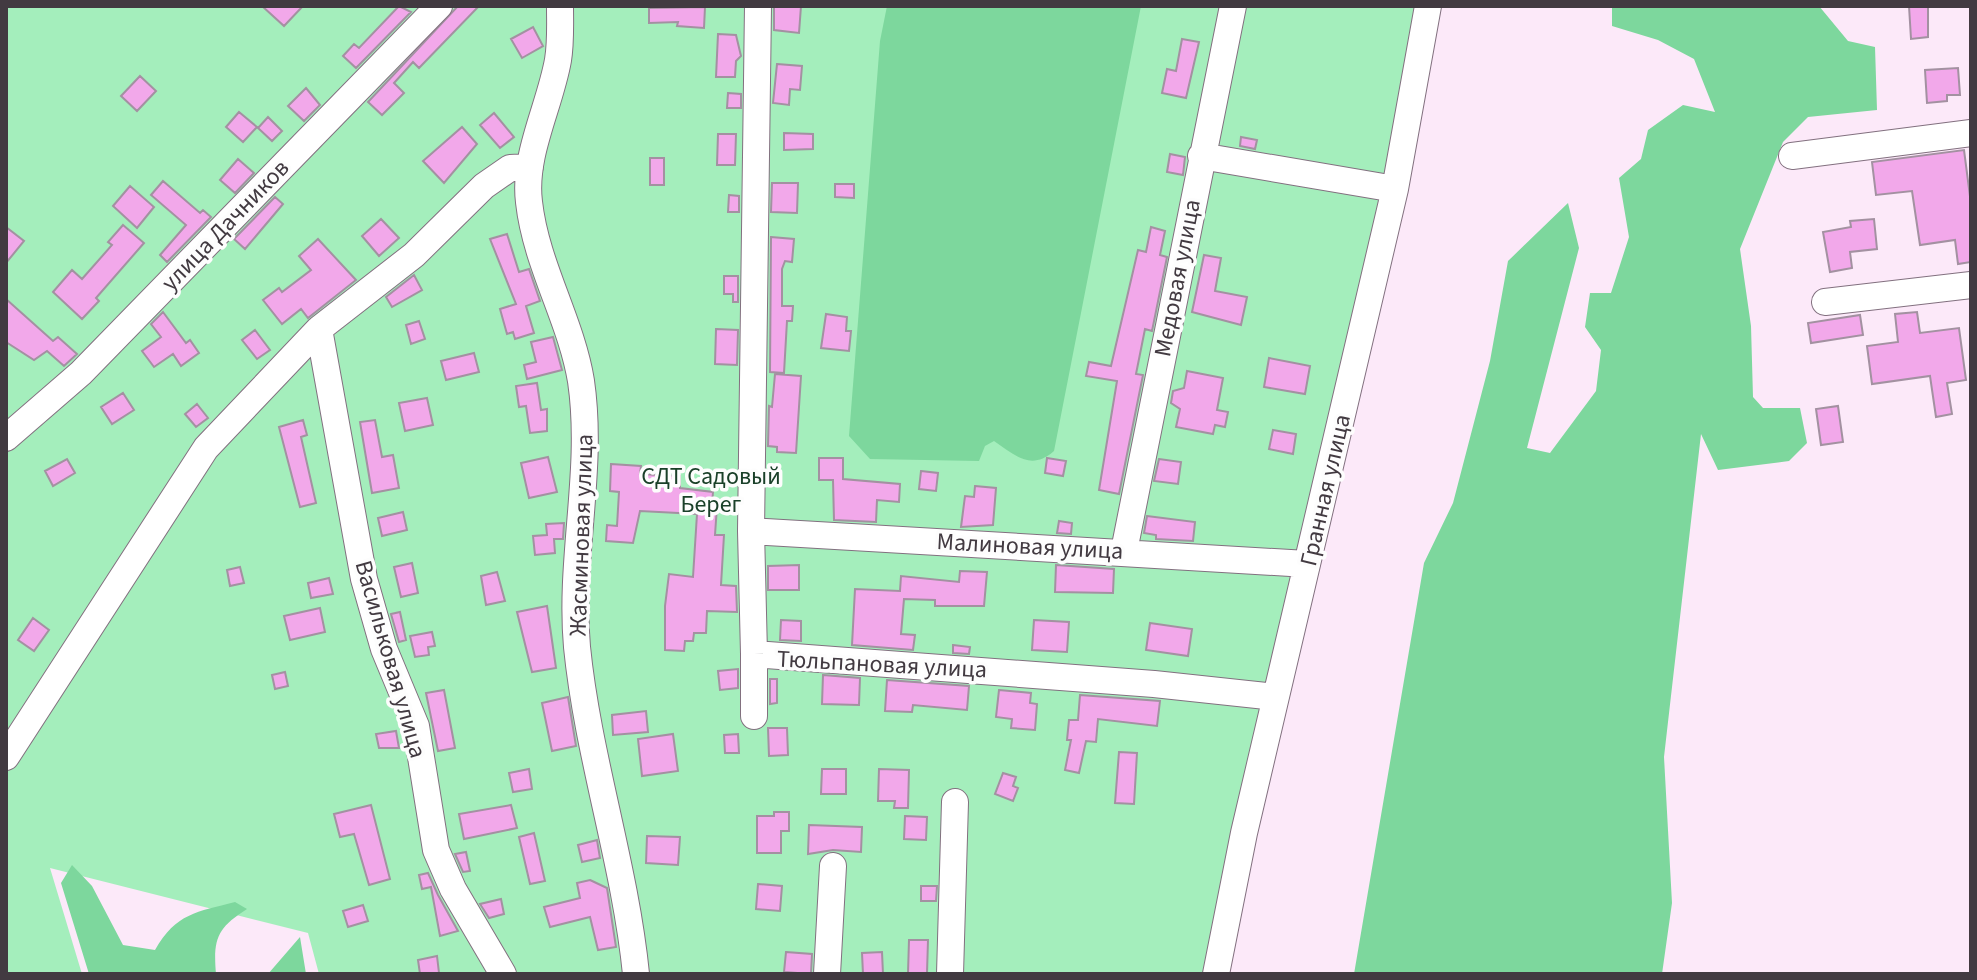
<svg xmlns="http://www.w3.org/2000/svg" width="1977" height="980" viewBox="0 0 1977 980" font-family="'Source Sans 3',sans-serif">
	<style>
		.green { fill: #a4eebc }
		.water { fill: #7dd79d }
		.building { fill: #f2a8ea; stroke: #a391a1; stroke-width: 2 }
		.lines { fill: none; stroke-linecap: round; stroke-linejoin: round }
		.minor-casing { stroke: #82707f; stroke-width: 28 }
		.minor { stroke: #fff; stroke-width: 26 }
		.labels { text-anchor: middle; stroke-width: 7; stroke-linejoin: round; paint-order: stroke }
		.street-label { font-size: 24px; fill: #423a41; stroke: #fdfdfd }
		.park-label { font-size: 24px; fill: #1a4029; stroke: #fdfdfd }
	</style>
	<rect width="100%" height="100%" fill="#fce9f9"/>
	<path class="green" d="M6,6h1409l-34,188 -171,780h-891l-11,-41 -258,-65 32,106h-76z"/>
	<path class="water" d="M887,6h254l-87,445c-23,20 -38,5 -60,-10l-9,5 -6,15 -109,-2 -21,-23 31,-395z
		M1612,6h207l29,35 27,6 2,63 -69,7 -25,25 -43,107 11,77 2,71 10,11h37l7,35 -18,18 -71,9 -17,-36 -37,323 8,146 -10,71h-308l70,-411 29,-60 37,-142 18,-100 60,-58 11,45 -52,200 23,5 46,-62 5,-41 -16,-23 5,-34h21l18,-56 -10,-59 22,-19 7,-29 35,-25 32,7 -21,-53 -36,-19 -46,-14z
		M72,865l20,21 31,59 32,5c21,-37 42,-38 80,-48l12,7c-30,19 -34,30 -31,65h-127l-28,-91z
		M300,937l6,37h-38z"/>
	<path class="building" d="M262,6h41l-19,20z
		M399,6l12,6 -55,56 -13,-12 11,-12 5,4z
		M458,6h21l-60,62 -6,-6 -19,21 10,10 -22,22 -14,-13z
		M774,6h27l-2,27 -25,-3z
		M1909,6h19v31l-17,2z
		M705,7l-1,21 -27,-2 1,-4 -29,1v-15z
		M533,27l10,19 -21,12 -11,-19z
		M718,34l18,1 5,21 -5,5 -1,16h-19z
		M1182,39l17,3 -13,56 -24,-5 5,-24 9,2z
		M777,64l25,2 -2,24 -10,-1 -1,16 -16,-2z
		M1958,68l2,27h-13v6l-20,2 -2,-33z
		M140,76l16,15 -19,20 -16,-15z
		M306,88l14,17 -16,16 -16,-15z
		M728,93l13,1v14h-14z
		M239,112l18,15 -14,15 -17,-15z
		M494,113l20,24 -14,11 -20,-23z
		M268,117l14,14 -10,10 -14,-13z
		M462,127l15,17 -33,39 -21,-22z
		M784,133l29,1v15l-29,1z
		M718,134h18l-1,31h-18z
		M1241,137l16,3 -2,9 -15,-3z
		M1964,150l7,54v58l-13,2 -3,-24 -35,5 -8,-54 -36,4 -4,-33z
		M1170,154l15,3 -2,18 -16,-3z
		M650,158h14v27h-14z
		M238,159l16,14 -19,20 -15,-13z
		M163,181l37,32 3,-3 8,7 -44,45 -7,-7 26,-30 -35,-30z
		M772,183h26l-1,30 -26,-1z
		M835,184h19v14l-19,-1z
		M130,186l24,21 -17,21 -24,-22z
		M729,195l10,1v16h-11z
		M275,197l8,7 -38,45 -11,-10z
		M381,219l18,19 -20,18 -17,-20z
		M1874,219l3,30 -27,3 2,16 -22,4 -7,-40 28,-5 -1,-6z
		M123,225l21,18 -48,55 3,3 -17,18 -29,-27 19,-22 10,9 30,-34 -4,-3z
		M6,227l18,14 -18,22z
		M1151,227l14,4 -5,24 7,2 -15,74 -7,-2 -9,45 7,1 -24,119 -20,-4 18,-109 -31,-5 3,-14 22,4 27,-116 8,2z
		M507,234l12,38 10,-3 11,32 -14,5 8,27 -19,6 -2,-7 -6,2 -7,-25 16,-5 -26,-65z
		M771,237l23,2 -2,23 -7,-1 -3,8v37h11l-1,15h-5l-3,52 -14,-1z
		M318,239l38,41 -48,38 -7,-9 -19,15 -19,-24 16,-12 3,4 29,-22 -12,-14z
		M1204,255l17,3 -6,33 32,6 -6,28 -49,-13z
		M414,275l8,15 -30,17 -6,-10z
		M724,276h14v26h-5v-8h-9z
		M6,299l47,42 5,-4 19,17 -13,12 -17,-15 -13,9 -28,-18z
		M163,312l23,31 4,-3 9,13 -18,13 -8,-12 -19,13 -12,-16 19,-14 -10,-13z
		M1917,312l3,21 39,-5 7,52 -19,3 5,31 -16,3 -6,-41 -58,8 -5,-38 31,-4 -3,-28z
		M826,314l21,3 -1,14h5l-2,20 -28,-3z
		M1860,315l3,20 -52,8 -3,-20z
		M419,321l6,18 -14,5 -5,-19z
		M716,329l22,1 -1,35 -22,-1z
		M255,330l15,20 -13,9 -15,-19z
		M553,337l9,33 -35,9 -3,-14 12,-3 -5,-20z
		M474,353l5,19 -33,8 -5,-19z
		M1269,358l41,8 -5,28 -41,-7z
		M1187,371l36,7 -6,32 11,2 -3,15 -10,-2 -2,9 -37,-7 4,-18 -9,-6 2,-12 11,-3z
		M775,374l26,2 -5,77 -19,-1v-5l-9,-1 1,-40 3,1z
		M537,383l4,27 6,-1v22l-17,2 -4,-27 -7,1 -3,-21z
		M123,393l11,17 -22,14 -11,-17z
		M427,398l6,27 -28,6 -6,-28z
		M197,404l11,14 -12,9 -11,-13z
		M1838,406l5,36 -22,3 -5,-36z
		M303,420l4,15 -6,2 15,66 -16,4 -21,-80z
		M375,420l7,37 11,-2 6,33 -27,5 -12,-71z
		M1273,430l23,4 -3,20 -24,-5z
		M548,457l9,35 -28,6 -8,-35z
		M819,458h24v21l57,5 -1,18 -22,-2 -1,22 -42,-2 -1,-40h-14z
		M1047,458l19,3 -3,15 -18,-3z
		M67,459l8,14 -22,13 -8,-15z
		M1159,459l22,3 -3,22 -24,-3z
		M611,464l30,2 -1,8 40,2v12l33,4 -1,13 5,1 -2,29h9l-3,50 15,1 1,26 -30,-1 -1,22h-12l-1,8h-8l-1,10 -19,-1v-44l4,-32 24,3 4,-63 -57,-3 -7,32 -27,-2 1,-16 10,1 2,-34 -9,-1z
		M921,471l17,2 -2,18 -17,-2z
		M975,486l21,2 -3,37 -32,2 4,-31 9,1z
		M403,512l4,18 -25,6 -4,-18z
		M1147,516l48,6 -2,19 -37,-2v-4l-12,-2z
		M1059,521l13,2 -1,11 -14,-1z
		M564,523l-1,16h-9l1,14 -20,2 -2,-19 14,-1 -1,-11z
		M412,563l6,30 -17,4 -7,-30z
		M799,565v25h-31v-24z
		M1056,565l58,4 -1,24 -58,-1z
		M240,567l4,16 -14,3 -3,-16z
		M960,571l27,1 -3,34h-49v-6l-31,-1 -3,35 14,1 -2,15 -61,-5 3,-56 45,2 1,-15 58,6z
		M497,572l8,29 -19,4 -5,-29z
		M329,578l4,16 -22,4 -3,-15z
		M547,606l9,62 -24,4 -15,-60z
		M320,608l5,24 -35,8 -6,-24z
		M400,612l6,28 -7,2 -8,-28z
		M33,618l16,12 -15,21 -16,-11z
		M781,620l20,1v20l-21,-1z
		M1034,620l35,2 -2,30 -35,-2z
		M1150,623l42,6 -4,27 -42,-6z
		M432,632l3,14 -7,1 1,8 -14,2 -5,-21z
		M953,645l17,2 -1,7 -16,-1z
		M738,669v19l-18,2 -2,-19z
		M285,672l3,14 -13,3 -3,-14z
		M823,675l37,3 -1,27 -37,-1z
		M770,679h7v24l-7,1z
		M887,680l82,6 -2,24 -54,-5 -1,7 -27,-1z
		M444,690l11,58 -17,3 -12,-58z
		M999,690l32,3 -1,10 7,1 -2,26 -24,-2 1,-9 -16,-2z
		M1080,695l80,6 -3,25 -59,-7 -2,23 -10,-1 -7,32 -14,-3 6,-30h-4l2,-20h9z
		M568,697l8,49 -24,5 -10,-48z
		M646,711l2,21 -35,3 -1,-20z
		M768,728h19l1,27 -19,1z
		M396,731l3,17h-20l-3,-14z
		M673,734l5,37 -36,5 -4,-37z
		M738,734l1,19h-14l-1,-18z
		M1119,752l18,1 -3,51 -19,-1z
		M529,769l3,20 -19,3 -4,-19z
		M822,769h24v25h-25z
		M879,769l30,1 -1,38h-14l1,-7h-17z
		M1003,773l13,4 -3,9 5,2 -5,13 -18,-7z
		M371,805l19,74 -21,6 -15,-51 -14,3 -6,-23z
		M511,805l6,23 -53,11 -5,-25z
		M774,812h15v19h-8v22h-24v-37h17z
		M905,816l22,1 -1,23 -22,-1z
		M809,825l53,2 -1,25 -28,-2 -25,4z
		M534,833l11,48 -15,3 -11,-47z
		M647,836l33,1 -2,28 -32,-2z
		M597,840l3,18 -18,4 -4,-17z
		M466,852l4,19 -7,1 -8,-18z
		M428,873l10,22 20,36 -18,5 -9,-49 -9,2 -3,-14z
		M590,880l17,8 9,59 -18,3 -8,-33 -40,10 -6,-20 36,-9 -3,-15z
		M758,884l24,2 -2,25 -24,-2z
		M921,886h16l-1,15h-15z
		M501,899l3,15 -15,4 -9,-14z
		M363,905l5,16 -20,6 -5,-16z
		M909,940h19l-1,33h-19z
		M786,952l26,2 -1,20 -27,-2z
		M882,952l1,22h-20l-1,-21z
		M437,956l2,17 -19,1 -2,-14z"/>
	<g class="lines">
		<g class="minor-casing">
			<path id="minor" d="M560,6c0,18 1,36 -2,54 -8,46 -35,95 -29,142 7,63 42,118 52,179 13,89 -12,177 -4,266 11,110 48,217 59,327
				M758,6l-7,525 3,123 400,30 121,13
				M1201,156l194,33
				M1792,156l179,-23
				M1825,302l146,-17
				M319,329l45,250 20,70 32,77 20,124 17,39 50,85
				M6,438l75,-65 358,-367
				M751,531l556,33
				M1124,551l109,-545
				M754,716v-61
				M6,757l200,-309 113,-119 95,-74 70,-69 26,-18 20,-1
				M827,974l6,-108
				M950,974l5,-172
				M1216,974l28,-141 151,-644 33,-183"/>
		</g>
		<use href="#minor" class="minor"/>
	</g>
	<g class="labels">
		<g class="street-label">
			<text transform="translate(225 225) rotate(-46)" y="8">улица Дачников</text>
			<text transform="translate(1177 278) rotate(-79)" y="8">Медовая улица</text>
			<text transform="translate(1325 490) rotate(-77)" y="8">Гранная улица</text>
			<text transform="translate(581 535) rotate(-88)" y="8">Жасминовая улица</text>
			<text transform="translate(1030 546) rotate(3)" y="8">Малиновая улица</text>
			<text transform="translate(391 659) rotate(74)" y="8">Васильковая улица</text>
			<text transform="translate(882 664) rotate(3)" y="8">Тюльпановая улица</text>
		</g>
		<g class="park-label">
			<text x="711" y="484">СДТ Садовый<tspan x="711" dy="28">Берег</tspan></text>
		</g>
	</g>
	<rect width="1977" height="980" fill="none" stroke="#423a41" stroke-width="16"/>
</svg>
